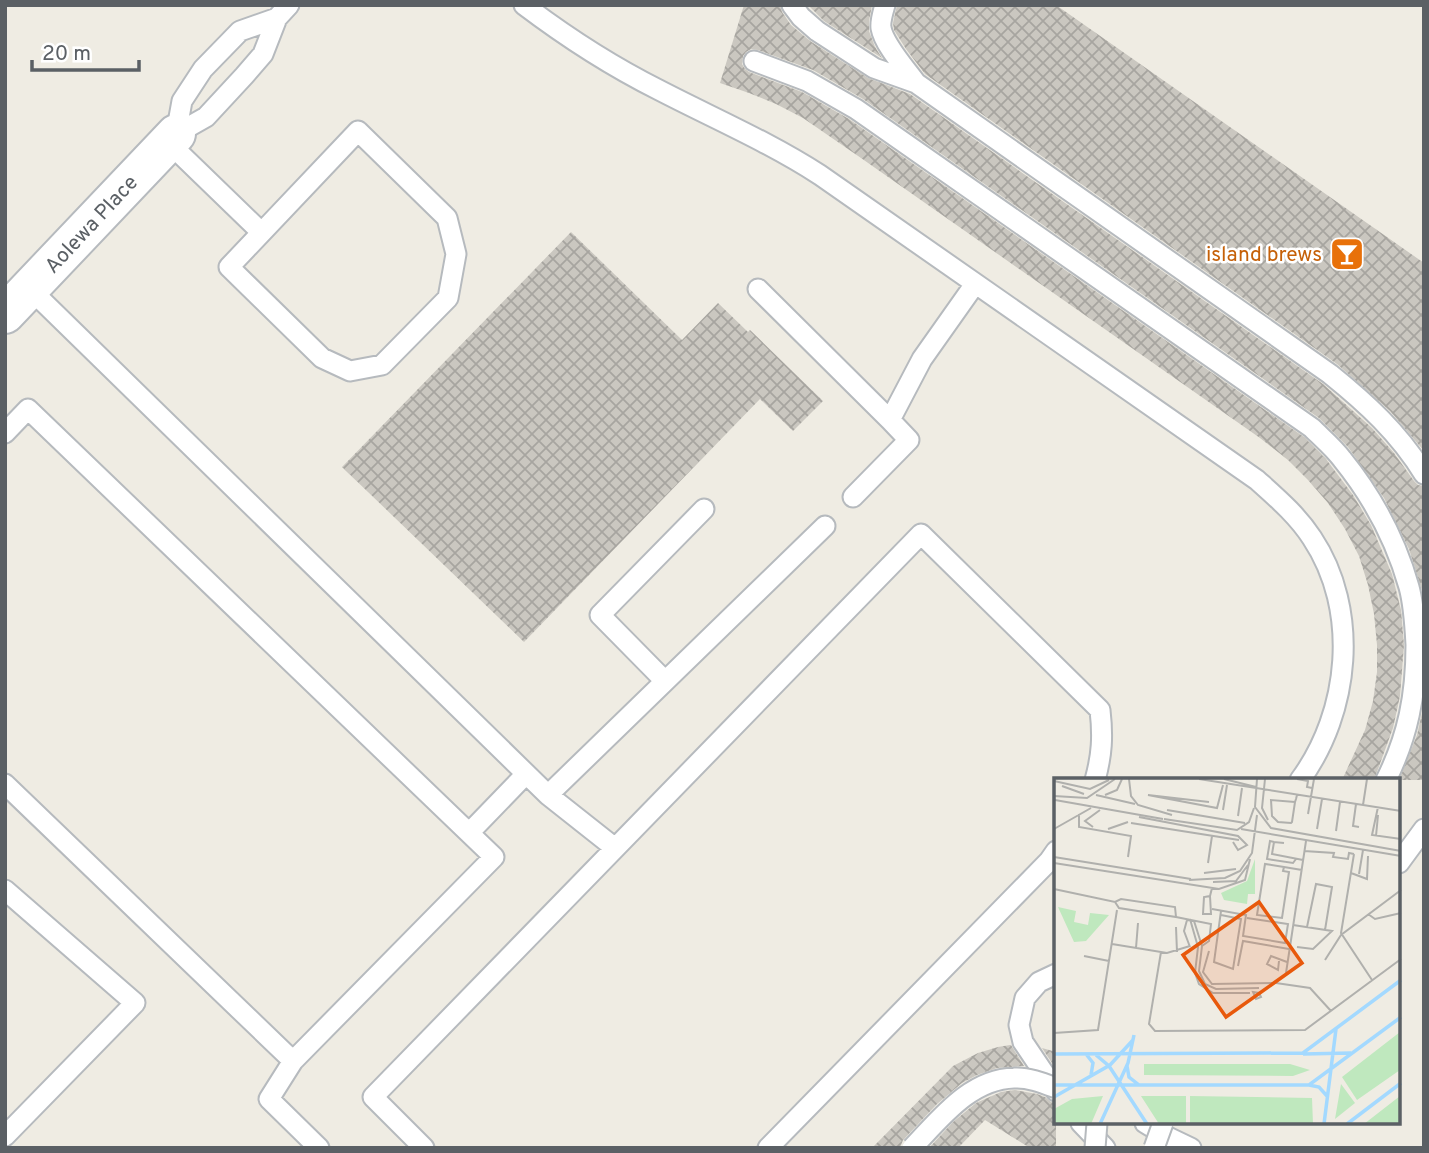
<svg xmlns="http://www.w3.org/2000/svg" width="1429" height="1153" viewBox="0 0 1429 1153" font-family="Overpass,sans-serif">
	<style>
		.building { fill: url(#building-cross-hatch) }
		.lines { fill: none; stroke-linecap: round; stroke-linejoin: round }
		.lane-casing { stroke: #b6babe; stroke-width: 23 }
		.street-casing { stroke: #b6babe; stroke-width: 42 }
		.lane { stroke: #fff; stroke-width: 19 }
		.street { stroke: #fff; stroke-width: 38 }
		.lane-bridge-casing { stroke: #b6babe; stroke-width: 23; stroke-linecap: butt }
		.lane-bridge { stroke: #fff; stroke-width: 19 }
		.labels { text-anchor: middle; stroke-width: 5; stroke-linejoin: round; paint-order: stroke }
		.street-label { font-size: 21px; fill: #5b6065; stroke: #fff }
		.food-label { font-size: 21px; fill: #c56008; stroke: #fff; text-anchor: end }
		.inset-river { fill: none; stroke: #a3d9ff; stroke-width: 3.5 }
		.inset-road { fill: none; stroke: #b0b0ad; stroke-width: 2 }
		.view { fill: #e8590c; fill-opacity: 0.15; stroke: #e8590c; stroke-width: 3.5 }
		.inset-edge { fill: none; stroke: #5b6065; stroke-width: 3.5 }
	</style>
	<defs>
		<pattern id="building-cross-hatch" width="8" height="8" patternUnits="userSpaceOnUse" patternTransform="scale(1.75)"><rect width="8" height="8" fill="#cac7c0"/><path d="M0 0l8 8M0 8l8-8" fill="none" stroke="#a7a5a0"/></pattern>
	</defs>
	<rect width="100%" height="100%" fill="#efece3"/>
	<path class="building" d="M744,5h36l2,7 9,13 19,16 58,37 42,16 413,290 49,44 22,25 20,28 4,4 6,1v111l-15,-48 -25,-51 -36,-51 -29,-29 -456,-319 -50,-29 -55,-20 -7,-1 -5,3 -3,4 -1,8 3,5 4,3 53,20 47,27 455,318 22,22 27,36 18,30 21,49 9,36 3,35 -4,51 -7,32 -19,52h-32l23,-50 8,-29 4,-29v-27l-3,-31 -6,-29 -9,-29 -14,-27 -17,-26 -20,-23 -20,-20 -28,-22 -399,-280 -58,-40 -27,-14 -27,-11 -29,-10z
		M808,5h64l-3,16v10l6,16 7,11 -58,-37z
		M897,5h159l368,258v188l-34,-40 -53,-47 -412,-290 -19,-25 -12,-19 -1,-7z
		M571,232l111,108 36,-37 30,29 2,-2 73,71 -30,30 -33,-32 -236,243 -182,-175z
		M1424,704v76h-25l18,-45z
		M1010,1045h1l13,21 -27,2 -20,7 -15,8 -25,21 -34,36 -3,8h-28l81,-82 25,-13 20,-6z
		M1042,1048l14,4v17z
		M1015,1090l22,4 8,3 6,5 5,1v45h-26l-45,-28 -27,28h-29l24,-26 23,-19 25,-11z"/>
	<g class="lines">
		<g class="lane-casing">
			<path id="lane" d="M524,5c41,31 89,62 135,85 54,28 110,52 161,85l437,305c20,18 40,35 55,58 48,72 38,174 -12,242
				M792,5l9,12 16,14 57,37 42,15c-10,-14 -32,-38 -35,-55 -1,-7 2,-16 4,-23
				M754,61l53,20 49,28 456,319c10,10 22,20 30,31 30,37 54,82 67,128 5,18 6,39 7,58 0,50 -8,91 -30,135
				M916,83l414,291c36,29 69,59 94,100
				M358,131l89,87 9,36 -8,44 -66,67 -32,6 -28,-13 -93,-91z
				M176,134l30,-17 38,-41 19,-22 14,-36 12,-13
				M176,134l6,-33 21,-32 37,-38 37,-13
				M168,142l93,90
				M30,289l518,506 277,-269
				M758,289l132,131
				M5,433l23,-24 466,448 -201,204 -24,38 50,49
				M853,497l56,-57 -19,-20 32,-61 53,-75
				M665,681l-65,-66 104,-106
				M5,784l288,277
				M548,795l67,53
				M469,833l57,-59
				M1399,863l25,-34
				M5,890l130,113 -130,133
				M1056,974l-17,8 -14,16 -6,27 4,17 33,49
				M1081,1123l24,25
				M1145,1123l23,14 23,11
				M424,1148l-51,-51 548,-563 179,176c3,26 2,45 -5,70
				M768,1148l281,-287 7,-10"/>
		</g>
		<g class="street-casing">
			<path id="street" d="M5,314l171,-180"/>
		</g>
		<use href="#lane" class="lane"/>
		<use href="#street" class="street"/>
		<g class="lane-bridge-casing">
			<path id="lane-bridge" d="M912,1148c28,-29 58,-69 102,-70 14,-1 29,5 42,10
				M1095,1148l2,-25
				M1154,1148l9,-25"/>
		</g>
		<use href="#lane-bridge" class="lane-bridge"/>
	</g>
	<defs>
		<g id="bar-square" transform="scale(1.75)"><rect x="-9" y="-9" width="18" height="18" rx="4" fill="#e8710a" stroke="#fff"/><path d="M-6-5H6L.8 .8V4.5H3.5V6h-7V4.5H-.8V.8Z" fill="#fff"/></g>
	</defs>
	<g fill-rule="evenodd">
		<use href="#bar-square" x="1347" y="254"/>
	</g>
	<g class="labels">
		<g class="street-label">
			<text transform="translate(91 224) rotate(-47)" y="7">Aolewa Place</text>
		</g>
		<g class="food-label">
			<text x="1322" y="261">island brews</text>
		</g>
	</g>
	<g transform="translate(1054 778)">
		<rect width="346" height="346" fill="#efece3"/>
		<path d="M201,81v35h-7l-1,10 -23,-4 -3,-7 26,-12zM4,129l18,4 -2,11 14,3 2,-12 19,2 -23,26 -12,1zM346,254v38l-43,30 -15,-23zM90,286h146l20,6 -17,6 -149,-1zM287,306l14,19 -20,16zM49,318l-12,28h-37v-15l18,-10zM87,318h45v28h-27zM136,318l122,2 1,26h-123zM346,318v28h-36z" fill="#bfe8be"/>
		<path class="inset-river" d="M0,276l249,-1 98,-73M32,276l7,9 -2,12M249,276l48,-1M42,277l13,11 38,58M73,288l2,11 10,8M0,307h255l92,-68M255,307l10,2 8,9M0,319l56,-32 23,-25M46,346l28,-61 6,-28M270,346l12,-95M293,346l54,-41"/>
		<path class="inset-road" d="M75,1l2,17 7,9 34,10M145,1l202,32M170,1l32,8M203,1l-2,28 16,21 130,23M211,1l-3,29 6,12M243,1l11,2 -1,6 5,1M0,3l36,8 19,-9M8,8l22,8M42,17l39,9M51,17l12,-5 5,-11M0,18l33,2 28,-19M1,22l108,19M155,24l-61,-7 69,13 6,-23M241,24l-24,-2 1,16 6,6 13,1 1,-1 3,-20 1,-3 1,-4M302,26l-3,22 6,1M309,27l4,-26M324,29l-6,28 29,4M113,32l78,13M169,32l4,-25M25,36v13l52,9 -3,21M254,36l6,-35M184,38l4,-28M85,39l99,19 9,9 -9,5 -5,-8M110,41l73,11 12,-8 5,-14M77,45l108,17M39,49l-8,-6 15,-11M0,51l37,-21M54,51l20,-7M187,51l160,27M263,51l5,-30M282,53l4,-29M322,58l2,-21M220,64l-4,-1 -3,18 26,4 3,-4M230,65l-10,-1 -2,12 31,6M250,73l30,2 -1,4 15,2 1,-6 5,1M300,76l-13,79 31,47M0,79l137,22M0,85l165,26 26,-9 5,-21M154,85l4,-27M230,89l-1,4 6,1 -7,46 -25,-3 8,-51 19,3 18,3M150,95l32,-4M297,95l16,6 1,-23M305,96l4,-24M135,102l36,-2 15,-7 12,-18 5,-38M159,104l23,-1 12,-16M0,111l61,13 6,-3 54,8 1,10 -57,-9 -4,-6M156,118l1,18h-8l1,-17 6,-1 2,-8M158,131l34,6 -3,21 42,7 3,-19 -41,-6M314,136l7,5 26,-6M167,137l20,4 -8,50 -19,-7 7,-51M122,139l35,7 -2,17 -7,5M136,141l8,28 -3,26 4,11 14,9h37M239,147l39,6 -19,18 -16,-2M122,149l1,25M253,149l9,-43 16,3 -7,43M58,166l55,9 23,-7M136,169l-6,-16 3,-11 7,1 8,25 -3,25 6,13 11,5 43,-1M82,170l2,-25M155,173l-6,21 9,12 64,-1 34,5 21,23M107,174l-12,72 6,7 150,-1 96,-71M30,178l25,5M271,182l16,-25 60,-45M225,183l-1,9 -11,-6 4,-8 16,6M184,188l5,-25 46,8M232,195l20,-132M199,214l6,1 2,4 -5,2zM0,255l44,-3 19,-120"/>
		<path class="view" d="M205,124l43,61 -76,54 -43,-62z"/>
		<rect width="346" height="346" class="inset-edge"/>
	</g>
	<rect width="1429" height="1153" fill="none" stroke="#5b6065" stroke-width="14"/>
	<path d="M32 60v10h107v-10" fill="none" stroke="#5b6065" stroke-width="3.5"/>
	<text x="42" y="60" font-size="21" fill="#5b6065" stroke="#ffffff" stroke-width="5" paint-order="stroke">20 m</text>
</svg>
